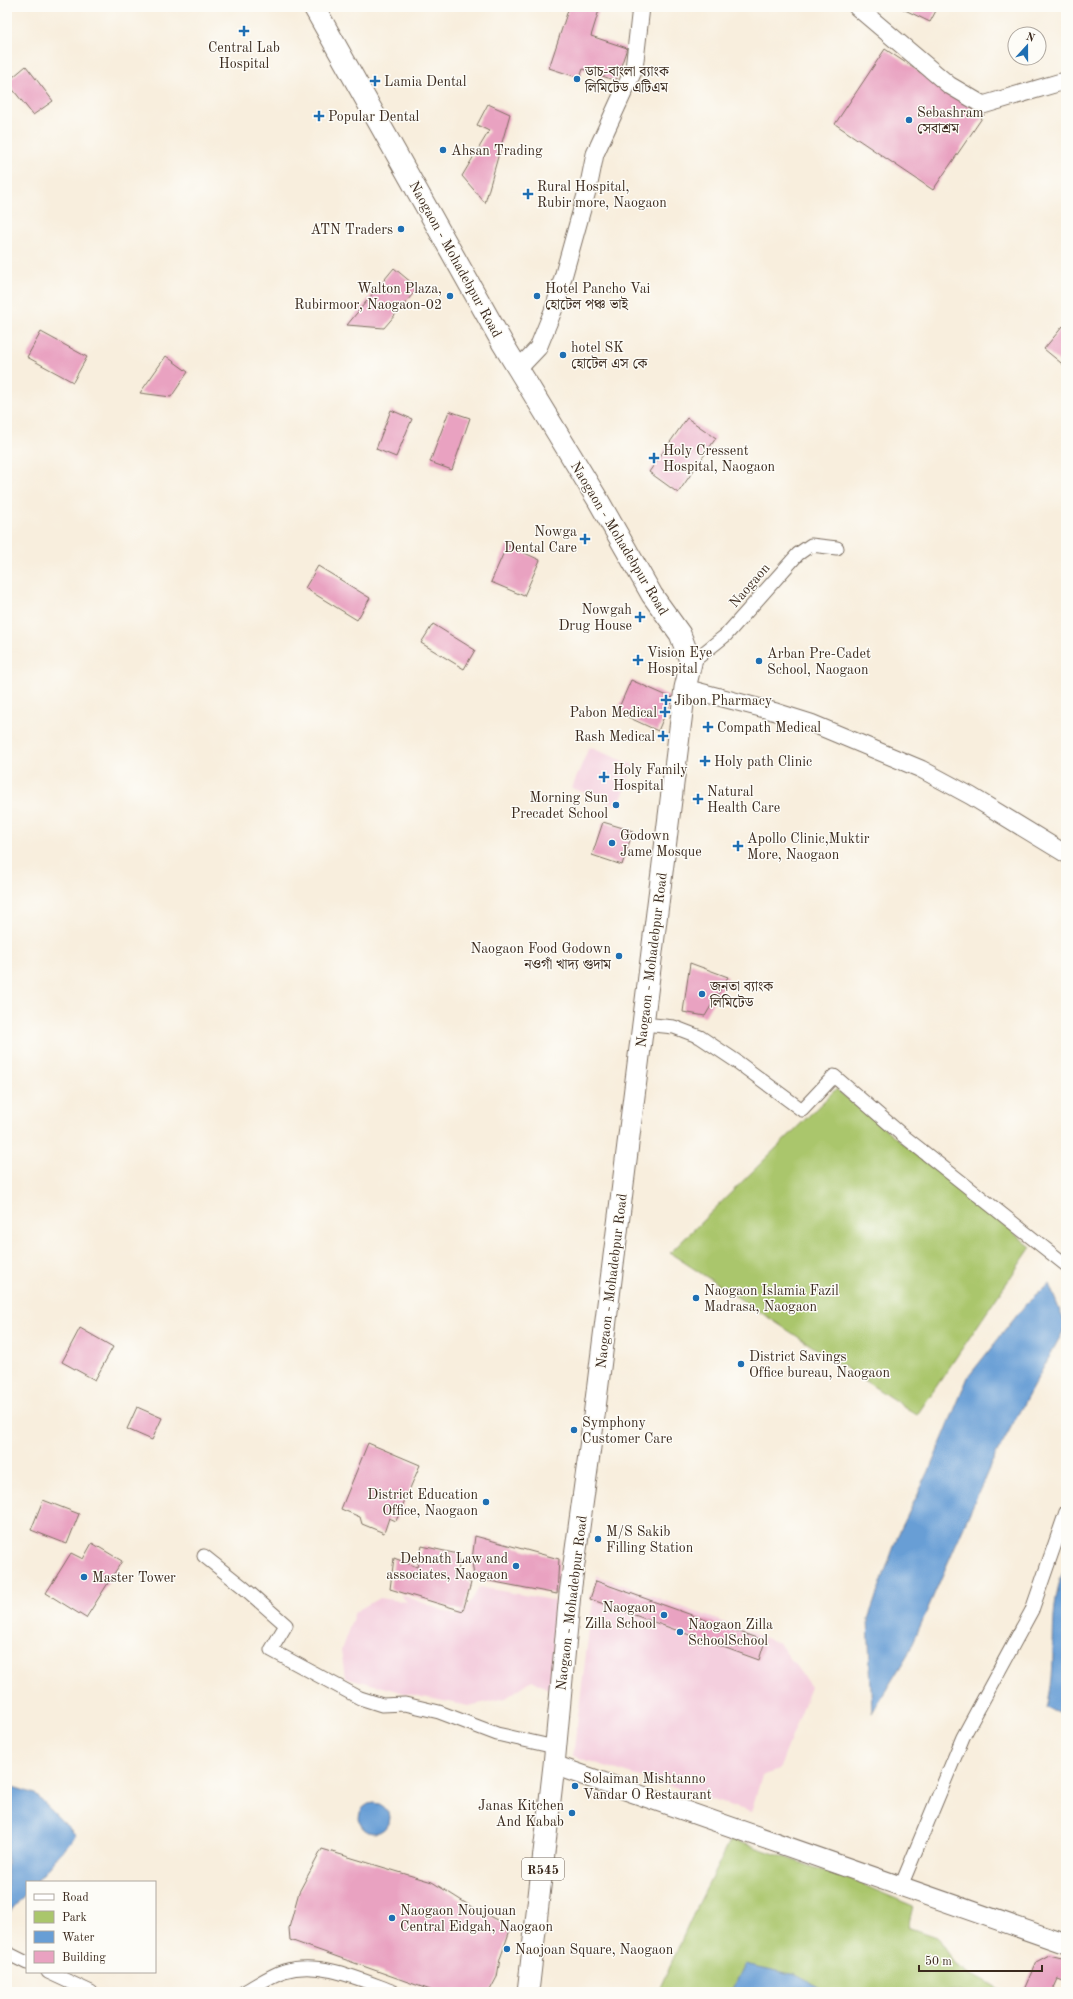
<svg xmlns="http://www.w3.org/2000/svg" width="1073" height="1999" viewBox="0 0 1073 1999" font-family="'Old Standard TT','Noto Serif Bengali',serif">
	<style>
		.built { fill: #f4cfde }
		.green { fill: #aac66c; stroke: #727845 }
		.water { fill: #689ed5; stroke: #52647a }
		.building { fill: #e9a2c1 }
		.lines { fill: none; stroke-linecap: round; stroke-linejoin: round }
		.minor-casing { stroke: #7d6f61; stroke-width: 15 }
		.tertiary-casing { stroke: #7d6f61; stroke-width: 19 }
		.secondary-casing { stroke: #7d6f61; stroke-width: 21 }
		.primary-casing { stroke: #7d6f61; stroke-width: 23 }
		.minor { stroke: #fff; stroke-width: 13 }
		.tertiary { stroke: #fff; stroke-width: 17 }
		.secondary { stroke: #fff; stroke-width: 19 }
		.primary { stroke: #fff; stroke-width: 21 }
		.poi-dot { fill: #1f6fb2; stroke: #fdfcf7; stroke-width: 1.5 }
		.labels { text-anchor: middle; stroke-width: 3; stroke-linejoin: round; paint-order: stroke }
		.shield { fill: #fdfcf7; stroke: #75695f; stroke-width: 1 }
		.shield-label { font-size: 13px; font-weight: bold; fill: #3b2a1e }
		.poi-label { font-size: 14px; fill: #3b2a1e; stroke: #fdfcf7; text-anchor: start }
		.street-label { font-size: 14px; fill: #3b2a1e; stroke: #fdfcf7 }
	</style>
	<rect width="100%" height="100%" fill="#fdfcf7"/>
	<filter id="ink" filterUnits="userSpaceOnUse"><feTurbulence type="fractalNoise" baseFrequency=".025" numOctaves="2"/><feDisplacementMap in="SourceGraphic" scale="8" xChannelSelector="R" yChannelSelector="G"/><feConvolveMatrix kernelMatrix="1 2 1 2 8 2 1 2 1" color-interpolation-filters="sRGB"/></filter>
	<filter id="wash" filterUnits="userSpaceOnUse"><feTurbulence type="fractalNoise" baseFrequency=".012" numOctaves="4" result="noise"/><feDisplacementMap in="SourceGraphic" scale="16" xChannelSelector="R" yChannelSelector="G"/><feGaussianBlur stdDeviation="0.9" result="paint"/><feColorMatrix in="noise" values="0 0 0 0 0 0 0 0 0 0 0 0 0 0 0 0 0 1.4 0 .05"/><feComposite in="paint" operator="in"/></filter>
	<g filter="url(#wash)">
		<rect width="100%" height="100%" fill="#f8eedd"/>
		<path class="built" d="M589,747l45,18 -15,41 -47,-18z
			M596,1575l183,68 32,44 -32,83 -17,6 -11,36 -178,-56z
			M479,1587l84,15 -13,88 -18,-10 -26,18 -38,8 -60,-12 -63,-17 -4,-27 14,-38 24,-14 28,4 -7,-8 57,22 14,-14z"/>
		<path class="green" d="M836,1089l195,158 -114,168 -247,-162z
			M731,1839l123,42 59,25 -5,21 29,10 20,29 48,26h-347l35,-77z"/>
		<path class="water" d="M1049,1284l17,42 -75,138 -83,190 -36,59 -4,-94 30,-84 31,-64 39,-94 58,-73z
			M1066,1565v151l-19,-8c2,-10 4,-20 5,-30 3,-38 -3,-77 14,-113z
			M7,1785l28,9 41,41 -40,47h-9v10l-20,23z
			M359 1818a15 15 0 1 1 30 0a15 15 0 1 1-30 0Z
			M745,1964l51,11 32,17h-97z"/>
		<g id="blocks">
			<path class="building" d="M569,7h31l-9,29 36,12 -11,33 -33,-12 -3,9 -31,-10z
				M904,7h34l-8,15 -27,-13z
				M885,49l99,66 -51,75 -98,-66z
				M26,66l27,35 -20,14 -26,-33z
				M488,104l22,10 -25,89 -23,-27 27,-45 -12,-6z
				M394,268l24,20 -34,40 -37,-3z
				M1063,326l3,2v39l-22,-18z
				M41,332l46,25 -14,25 -46,-25z
				M166,356l22,16 -17,25 -31,-4z
				M391,410l21,9 -16,38 -20,-8z
				M449,411l21,7 -18,52 -22,-8z
				M687,418l29,20 -38,55 -29,-21z
				M507,545l33,15 -16,36 -33,-14z
				M318,566l52,32 -13,22 -52,-32z
				M433,624l42,26 -11,19 -43,-26z
				M631,680l41,18 -14,33 -41,-19z
				M603,822l30,9 -11,34 -30,-10z
				M690,963l38,14 -23,39 -22,-4z
				M80,1328l33,19 -18,33 -33,-18z
				M137,1407l25,11 -10,22 -25,-11z
				M368,1443l52,22 -24,56 -7,-3 -5,15 -22,-9 -2,-7 -19,-8z
				M43,1500l36,14 -12,30 -36,-14z
				M475,1536l84,23 -2,35 -83,-16 -2,-18z
				M92,1543l30,18 -36,57 -40,-25 25,-40 12,6z
				M422,1546l36,8 1,20 12,9 -8,28 -73,-22 4,-31 23,9z
				M596,1581l169,60 -6,19 -169,-61z
				M322,1849l110,33 43,27 36,18 -11,32 -3,18 -8,15h-53l-146,-52 -1,-12 10,-36z
				M1049,1955l17,4v23l-8,-3 -6,13h-29l13,-30z"/>
		</g>
	</g>
	<g filter="url(#ink)">
		<use href="#blocks" fill-opacity="0" stroke="#7d6f61" stroke-width="1"/>
		<g class="lines">
			<g class="minor-casing">
				<path id="minor" d="M691,663l35,-28 72,-81 13,-9 26,3
					M643,1024l31,3 26,10 36,24 66,49 32,-34 67,58 165,131
					M204,1556l39,31 43,38 -15,25 89,48 22,7 23,-1 34,8 58,22 58,13
					M901,1886l62,-149 69,-127 34,-98
					M7,1953l20,10
					M48,1972l43,20
					M244,1992c13,-7 27,-17 40,-21 37,-11 77,9 110,21"/>
			</g>
			<g class="tertiary-casing">
				<path id="tertiary" d="M857,7l92,78 34,20 78,-23 5,2
					M518,369l20,-21 17,-42 34,-122 6,-30 39,-85 7,-62
					M685,688l91,24 35,11 110,46 50,27 95,58"/>
			</g>
			<g class="secondary-casing">
				<path id="secondary" d="M554,1765l512,179"/>
			</g>
			<g class="primary-casing">
				<path id="primary" d="M314,7l189,337 95,156 54,95 28,39 11,29 -6,25 -94,752 -21,153 -16,172 -26,227"/>
			</g>
			<use href="#minor" class="minor"/>
			<use href="#tertiary" class="tertiary"/>
			<use href="#secondary" class="secondary"/>
			<use href="#primary" class="primary"/>
		</g>
	</g>
	<g class="poi-dot">
		<path d="M242 25h4v4h4v4h-4v4h-4v-4h-4v-4h4z"/>
		<circle cx="577" cy="79" r="4"/>
		<path d="M373 75h4v4h4v4h-4v4h-4v-4h-4v-4h4z"/>
		<path d="M317 110h4v4h4v4h-4v4h-4v-4h-4v-4h4z"/>
		<circle cx="909" cy="120" r="4"/>
		<circle cx="443" cy="150" r="4"/>
		<path d="M526 188h4v4h4v4h-4v4h-4v-4h-4v-4h4z"/>
		<circle cx="401" cy="229" r="4"/>
		<circle cx="450" cy="296" r="4"/>
		<circle cx="537" cy="296" r="4"/>
		<circle cx="563" cy="355" r="4"/>
		<path d="M652 452h4v4h4v4h-4v4h-4v-4h-4v-4h4z"/>
		<path d="M583 533h4v4h4v4h-4v4h-4v-4h-4v-4h4z"/>
		<path d="M638 611h4v4h4v4h-4v4h-4v-4h-4v-4h4z"/>
		<path d="M636 654h4v4h4v4h-4v4h-4v-4h-4v-4h4z"/>
		<circle cx="759" cy="661" r="4"/>
		<path d="M664 694h4v4h4v4h-4v4h-4v-4h-4v-4h4z"/>
		<path d="M663 706h4v4h4v4h-4v4h-4v-4h-4v-4h4z"/>
		<path d="M706 721h4v4h4v4h-4v4h-4v-4h-4v-4h4z"/>
		<path d="M661 730h4v4h4v4h-4v4h-4v-4h-4v-4h4z"/>
		<path d="M703 755h4v4h4v4h-4v4h-4v-4h-4v-4h4z"/>
		<path d="M602 771h4v4h4v4h-4v4h-4v-4h-4v-4h4z"/>
		<path d="M696 793h4v4h4v4h-4v4h-4v-4h-4v-4h4z"/>
		<circle cx="616" cy="805" r="4"/>
		<circle cx="612" cy="843" r="4"/>
		<path d="M736 840h4v4h4v4h-4v4h-4v-4h-4v-4h4z"/>
		<circle cx="619" cy="956" r="4"/>
		<circle cx="702" cy="994" r="4"/>
		<circle cx="696" cy="1298" r="4"/>
		<circle cx="741" cy="1364" r="4"/>
		<circle cx="574" cy="1430" r="4"/>
		<circle cx="486" cy="1502" r="4"/>
		<circle cx="598" cy="1539" r="4"/>
		<circle cx="516" cy="1566" r="4"/>
		<circle cx="84" cy="1577" r="4"/>
		<circle cx="664" cy="1615" r="4"/>
		<circle cx="680" cy="1632" r="4"/>
		<circle cx="575" cy="1786" r="4"/>
		<circle cx="572" cy="1813" r="4"/>
		<circle cx="392" cy="1918" r="4"/>
		<circle cx="507" cy="1949" r="4"/>
	</g>
	<g class="labels">
		<rect class="shield" x="522" y="1858" width="42" height="22" rx="3"/>
		<g class="shield-label">
			<text x="543" y="1874">R545</text>
		</g>
		<g class="poi-label">
			<text x="244" y="52" text-anchor="middle">Central Lab<tspan x="244" dy="16">Hospital</tspan></text>
			<text x="585" y="76">ডাচ-বাংলা ব্যাংক<tspan x="585" dy="16">লিমিটেড এটিএম</tspan></text>
			<text x="384" y="86">Lamia Dental</text>
			<text x="917" y="117">Sebashram<tspan x="917" dy="16">সেবাশ্রম</tspan></text>
			<text x="328" y="121">Popular Dental</text>
			<text x="451" y="155">Ahsan Trading</text>
			<text x="537" y="191">Rural Hospital,<tspan x="537" dy="16">Rubir more, Naogaon</tspan></text>
			<text x="393" y="234" text-anchor="end">ATN Traders</text>
			<text x="442" y="293" text-anchor="end">Walton Plaza,<tspan x="442" dy="16">Rubirmoor, Naogaon-02</tspan></text>
			<text x="545" y="293">Hotel Pancho Vai<tspan x="545" dy="16">হোটেল পঞ্চ ভাই</tspan></text>
			<text x="571" y="352">hotel SK<tspan x="571" dy="16">হোটেল এস কে</tspan></text>
			<text x="663" y="455">Holy Cressent<tspan x="663" dy="16">Hospital, Naogaon</tspan></text>
			<text x="577" y="536" text-anchor="end">Nowga<tspan x="577" dy="16">Dental Care</tspan></text>
			<text x="632" y="614" text-anchor="end">Nowgah<tspan x="632" dy="16">Drug House</tspan></text>
			<text x="647" y="657">Vision Eye<tspan x="647" dy="16">Hospital</tspan></text>
			<text x="767" y="658">Arban Pre-Cadet<tspan x="767" dy="16">School, Naogaon</tspan></text>
			<text x="674" y="705">Jibon Pharmacy</text>
			<text x="657" y="717" text-anchor="end">Pabon Medical</text>
			<text x="717" y="732">Compath Medical</text>
			<text x="655" y="741" text-anchor="end">Rash Medical</text>
			<text x="714" y="766">Holy path Clinic</text>
			<text x="613" y="774">Holy Family<tspan x="613" dy="16">Hospital</tspan></text>
			<text x="707" y="796">Natural<tspan x="707" dy="16">Health Care</tspan></text>
			<text x="608" y="802" text-anchor="end">Morning Sun<tspan x="608" dy="16">Precadet School</tspan></text>
			<text x="620" y="840">Godown<tspan x="620" dy="16">Jame Mosque</tspan></text>
			<text x="747" y="843">Apollo Clinic,Muktir<tspan x="747" dy="16">More, Naogaon</tspan></text>
			<text x="611" y="953" text-anchor="end">Naogaon Food Godown<tspan x="611" dy="16">নওগাঁ খাদ্য গুদাম</tspan></text>
			<text x="710" y="991">জনতা ব্যাংক<tspan x="710" dy="16">লিমিটেড</tspan></text>
			<text x="704" y="1295">Naogaon Islamia Fazil<tspan x="704" dy="16">Madrasa, Naogaon</tspan></text>
			<text x="749" y="1361">District Savings<tspan x="749" dy="16">Office bureau, Naogaon</tspan></text>
			<text x="582" y="1427">Symphony<tspan x="582" dy="16">Customer Care</tspan></text>
			<text x="478" y="1499" text-anchor="end">District Education<tspan x="478" dy="16">Office, Naogaon</tspan></text>
			<text x="606" y="1536">M/S Sakib<tspan x="606" dy="16">Filling Station</tspan></text>
			<text x="508" y="1563" text-anchor="end">Debnath Law and<tspan x="508" dy="16">associates, Naogaon</tspan></text>
			<text x="92" y="1582">Master Tower</text>
			<text x="656" y="1612" text-anchor="end">Naogaon<tspan x="656" dy="16">Zilla School</tspan></text>
			<text x="688" y="1629">Naogaon Zilla<tspan x="688" dy="16">SchoolSchool</tspan></text>
			<text x="583" y="1783">Solaiman Mishtanno<tspan x="583" dy="16">Vandar O Restaurant</tspan></text>
			<text x="564" y="1810" text-anchor="end">Janas Kitchen<tspan x="564" dy="16">And Kabab</tspan></text>
			<text x="400" y="1915">Naogaon Noujouan<tspan x="400" dy="16">Central Eidgah, Naogaon</tspan></text>
			<text x="515" y="1954">Naojoan Square, Naogaon</text>
		</g>
		<g class="street-label">
			<text transform="translate(456 259) rotate(61)" y="5">Naogaon - Mohadebpur Road</text>
			<text transform="translate(620 538) rotate(59)" y="5">Naogaon - Mohadebpur Road</text>
			<text transform="translate(749 585) rotate(-49)" y="5">Naogaon</text>
			<text transform="translate(651 960) rotate(-83)" y="5">Naogaon - Mohadebpur Road</text>
			<text transform="translate(611 1281) rotate(-83)" y="5">Naogaon - Mohadebpur Road</text>
			<text transform="translate(571 1603) rotate(-83)" y="5">Naogaon - Mohadebpur Road</text>
		</g>
	</g>
	<rect width="1073" height="1999" fill="none" stroke="#fdfcf7" stroke-width="24"/>
	<rect x="26" y="1881" width="130" height="92" fill="#fdfcf7" stroke="#afa8a0"/>
	<rect x="34" y="1894" width="20" height="6" fill="#ffffff" stroke="#afa8a0"/>
	<text x="62" y="1901" font-size="12" fill="#3b2a1e">Road</text>
	<rect x="34" y="1911" width="20" height="12" fill="#aac66c" stroke="#afa8a0"/>
	<text x="62" y="1921" font-size="12" fill="#3b2a1e">Park</text>
	<rect x="34" y="1931" width="20" height="12" fill="#689ed5" stroke="#afa8a0"/>
	<text x="62" y="1941" font-size="12" fill="#3b2a1e">Water</text>
	<rect x="34" y="1951" width="20" height="12" fill="#e9a2c1" stroke="#afa8a0"/>
	<text x="62" y="1961" font-size="12" fill="#3b2a1e">Building</text>
	<g transform="translate(1027 46) rotate(21)"><circle r="19" fill="#fdfcf7" stroke="#afa8a0"/>
	<path d="M0-3L7 15L0 10L-7 15Z" fill="#1f6fb2"/>
	<text y="-6" font-size="11" font-weight="bold" text-anchor="middle" fill="#3b2a1e">N</text>
	</g>
	<path d="M919 1965v6h123v-6" fill="none" stroke="#3b2a1e" stroke-width="2"/>
	<text x="925" y="1965" font-size="12" fill="#3b2a1e" stroke="#fdfcf7" stroke-width="3" paint-order="stroke">50 m</text>
</svg>
